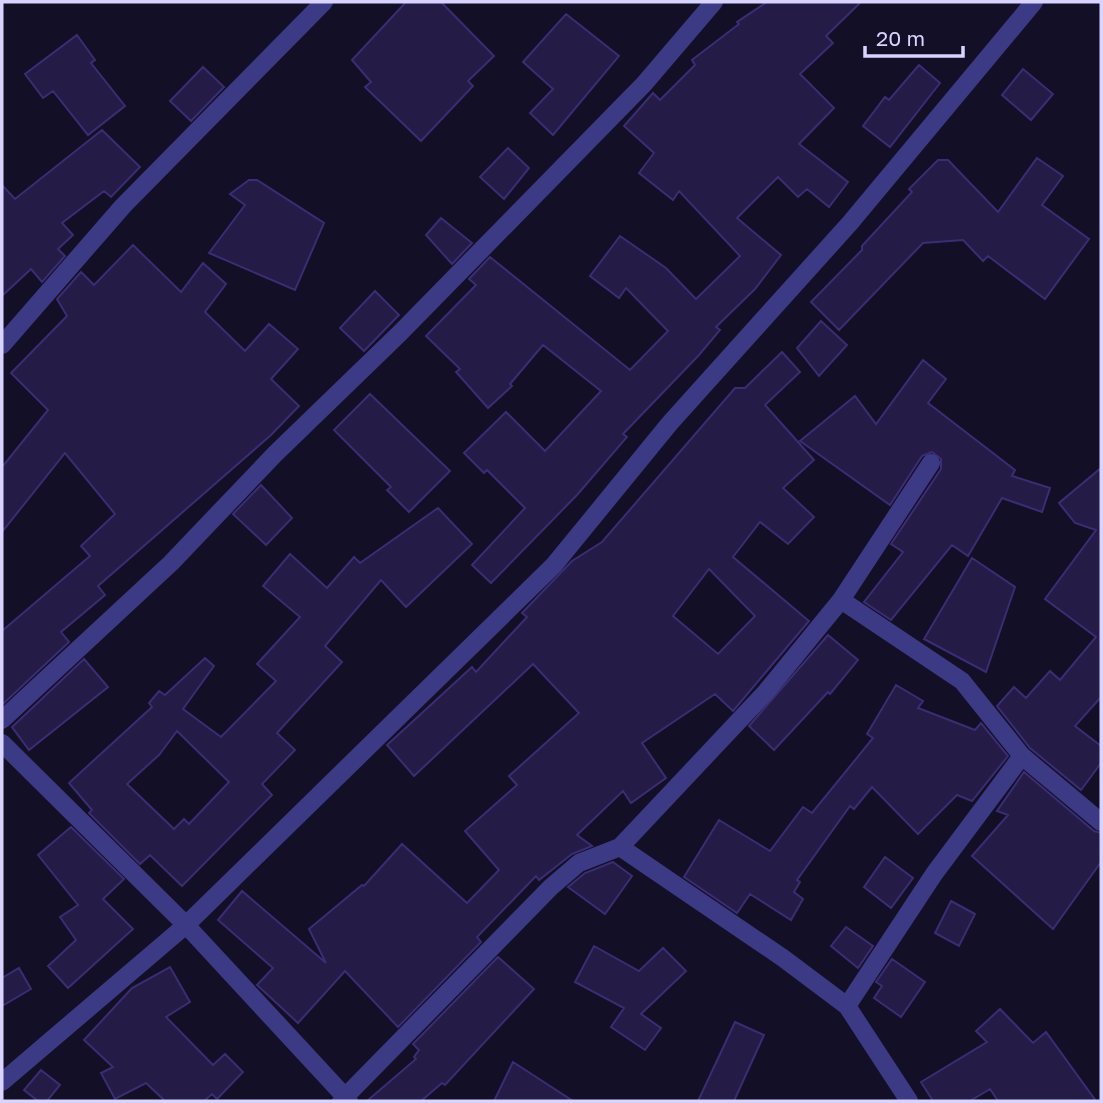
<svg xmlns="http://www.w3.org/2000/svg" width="1103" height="1103" viewBox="0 0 1103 1103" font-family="'Golos Text',sans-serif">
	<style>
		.building { fill: #241b47; stroke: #3b2d73; stroke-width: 2; fill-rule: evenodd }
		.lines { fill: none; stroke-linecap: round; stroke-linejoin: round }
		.minor { stroke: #3d3a85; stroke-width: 18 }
	</style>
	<rect width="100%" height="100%" fill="#130f26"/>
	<path class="building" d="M406,2h35l53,54 -26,25 5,5 -52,55 -56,-54 6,-5 -19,-22z
		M767,2h94l-35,34 7,7 -33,31 34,34 -35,36 49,38 -19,25 -22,-18 -9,8 -20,-20 -41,41 44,37 -26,34 -39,38 4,3 -21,25 -76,79 4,3 -50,58 -86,88 -19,-18 53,-57 -38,-38 -3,3 -20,-20 42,-41 39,39 56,-60 -58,-46 -33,39 2,2 -24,22 -32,-36 4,-3 -34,-33 50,-51 -7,-6 21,-22 140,113 38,-39 -42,-43 -7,10 -29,-22 30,-40 46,32 30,31 44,-43 -61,-65 -6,9 -34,-27 15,-20 -30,-27 29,-33 7,7 35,-35 -3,-5 47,-36 -2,-2z
		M566,14l53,42 -66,79 -23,-22 23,-24 -30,-27z
		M77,35l18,25 -4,3 34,43 -37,29 -35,-44 -10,7 -18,-24z
		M919,65l21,18 -50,64 -27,-21 22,-29 4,3z
		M203,67l21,20 -33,34 -21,-20z
		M1023,69l30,25 -22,26 -29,-25z
		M102,130l38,37 -29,30 -7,-6 -42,32 11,12 -15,14 7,7 -23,26 -11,-13 -29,27v-111l13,14z
		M508,148l21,20 -25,31 -24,-22z
		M1037,158l26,18 -21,29 47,34 -44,60 -57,-43 -5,5 -20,-21 -40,3 -84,87 -28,-28 51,-52v-4l50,-54 -3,-3 29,-29h10l50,52z
		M249,180h8l67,43 -29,67 -86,-37 36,-48 -15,-11z
		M441,218l31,25 -20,21 -26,-29z
		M133,245l48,47 22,-29 23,21 -21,28 40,39 24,-27 29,25 -27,30 28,27 -28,29 -173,151 7,9 -44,37 8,10 -67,63v-74l88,-75 -9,-10 34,-32 -50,-61 -63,79v-65l46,-57 -37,-37 56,-57 -10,-17 24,-27 13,13z
		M375,291l24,24 -35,36 -24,-23z
		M821,321l26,24 -28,31 -22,-28z
		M782,352l18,20 -35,33 49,55 -31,28 31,29 -26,27 -28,-22 -27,35 76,64 -76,90 -18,-17 -73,49 24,35 -35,25 -8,-12 -46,44 15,11 -20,8 -33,26 -3,-4 -59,61 4,5 -83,85 -53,-56 -47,52 -41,-38 16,-17 -55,-48 24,-29 84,72 -17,-34 53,-44 2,1 38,-42 65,59 32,-33 -34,-39 52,-46 -8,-9 70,-63 -46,-49 -119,112 -27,-31 85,-78 4,5 51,-55 -5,-4 50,-52 30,-19 133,-154h10zM709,569l46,47 -37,38 -45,-38z
		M923,360l23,19 -18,24 87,67 -3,6 38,12 -8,24 -40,-14 -34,58 -16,-11 -61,75 -27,-18 39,-50 -12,-8 50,-75v-10l-9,-7 -10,4 -32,49 -90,-64 55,-45 21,28z
		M370,394l80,77 -41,41 -22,-22 4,-3 -57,-57z
		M1101,468v229l-26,29 26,20v17l-20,27 -51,-42 -33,-42 17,-19 12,11 24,-27 10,9 36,-43 -51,-38 51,-69 -21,-7 -16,-20z
		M261,485l31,33 -26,27 -33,-31z
		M438,508l34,36 -66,63 -25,-27 -56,66 17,16 -65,71 18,17 -33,34 10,11 -90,91 -32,-31 -10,9 -51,-51 3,-3 -23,-27 83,-76 -3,-4 10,-12 6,4 40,-37 9,8 -31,43 38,28 55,-56 -19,-17 43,-47 -37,-31 27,-32 37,34 27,-31 6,6zM177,731l52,51 -40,42 -5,-5 -10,10 -47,-45 32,-29z
		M972,558l43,29 -29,85 -62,-33z
		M828,635l30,25 -28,34 -2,-2 -54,58 -25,-24z
		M84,659l24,28 -79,63 -17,-23z
		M896,685l27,16 -5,7 57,22 6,-7 27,33 -36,45 -15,-6 -39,39 -46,-47 -18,22 -4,-3 -53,74 3,2 -6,10 9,7 -12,21 -41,-26 -13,19 -53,-36 35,-57 51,31 33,-44 9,6 61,-75 -6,-4z
		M1024,772l70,59 7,2v29l-48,67 -81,-73 36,-41 -11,-4z
		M71,827l53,52 -21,20 30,30 -65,59 -20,-22 28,-26 -16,-23 18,-12 -40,-50z
		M885,857l28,21 -22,30 -27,-21z
		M613,862l19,14 -27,38 -37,-27 17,-14z
		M951,901l24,13 -16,32 -24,-13z
		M846,927l27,19 -15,22 -27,-22z
		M594,946l45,25 24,-23 23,23 -45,43 20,14 -16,22 -34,-23 13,-19 -49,-26z
		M498,957l36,32 -89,96 -3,-2 -21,18h-54l49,-42 -2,-2 5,-7 -6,-6z
		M892,959l33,23 -24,35 -27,-19 8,-12 -6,-4z
		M170,967l20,35 -24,15 47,48 12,-11 18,18 -26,27 -5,-5 -8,7h-39l-19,-18 -31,16 -14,-26 12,-6 -29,-27 48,-52z
		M19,968l12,21 -29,17v-28z
		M1000,1009l33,34 13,-11 50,69h-98l-8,-12 -20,12h-37l-12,-19 66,-40 -11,-11z
		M735,1022l29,13 -30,66h-36z
		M513,1062l60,39h-79z
		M41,1070l19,15 -13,16h-9l-14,-11z"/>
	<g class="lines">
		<path class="minor" d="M2,345l121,-139 201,-204
			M841,600l121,81 60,75 79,66
			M2,720l169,-157 104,-109 125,-121 244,-249 70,-82
			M2,743l184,182 163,176
			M620,847l163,111 64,48 62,95
			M847,1006l87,-132 88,-118
			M2,1082l184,-157 368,-360 116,-142 180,-200 184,-221
			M341,1101l210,-214 28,-24 41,-16 145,-154 76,-93 90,-137"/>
	</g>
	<rect width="1103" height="1103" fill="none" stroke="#d9d4ff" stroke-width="7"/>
	<path d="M865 46v10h98v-10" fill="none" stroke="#d9d4ff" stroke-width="3.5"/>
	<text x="876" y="46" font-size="21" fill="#d9d4ff" stroke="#130f26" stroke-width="5" paint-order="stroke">20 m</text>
</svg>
